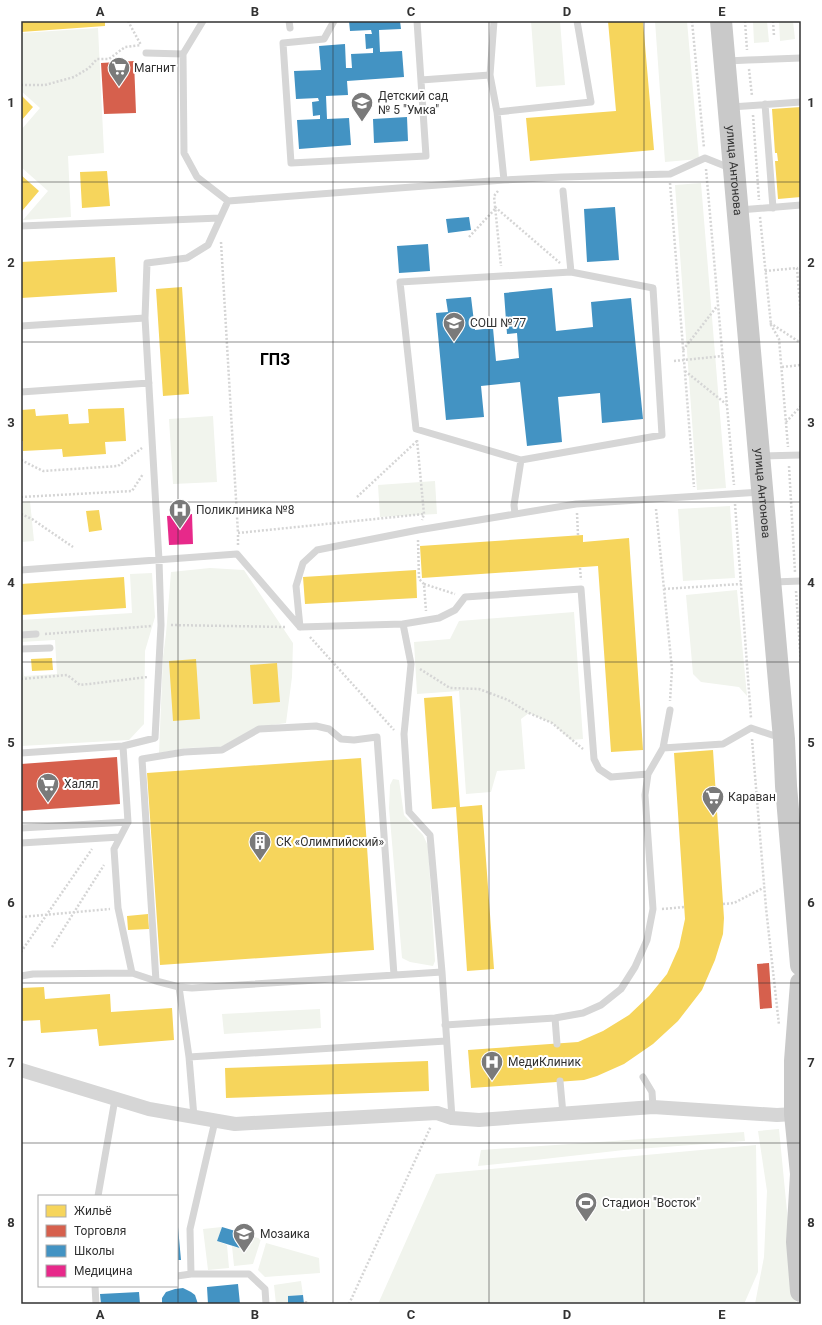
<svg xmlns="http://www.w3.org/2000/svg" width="822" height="1325" viewBox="0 0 822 1325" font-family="Roboto,sans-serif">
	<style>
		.green { fill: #f1f4ed }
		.homes { fill: #f6d55c }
		.shops { fill: #d6604d }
		.schools { fill: #4393c3 }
		.health { fill: #e7298a }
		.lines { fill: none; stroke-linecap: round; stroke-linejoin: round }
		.path { stroke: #d5d5d5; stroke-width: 2.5; stroke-dasharray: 2 2; stroke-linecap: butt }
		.service { stroke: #d6d6d6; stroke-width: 7 }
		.minor { stroke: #d6d6d6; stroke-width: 14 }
		.primary { stroke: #c9c9c9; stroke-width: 22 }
		.grid { fill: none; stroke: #323232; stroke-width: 1; stroke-opacity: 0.55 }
		.labels { text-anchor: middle; stroke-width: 4; stroke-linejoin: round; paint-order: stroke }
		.poi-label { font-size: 12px; fill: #323232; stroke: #fff; text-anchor: start }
		.street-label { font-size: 12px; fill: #323232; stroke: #fff }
		.district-label { font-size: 16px; font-weight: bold; fill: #000; stroke: #fff }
		.neatline { fill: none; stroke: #323232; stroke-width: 1.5 }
		.grid-label { font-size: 13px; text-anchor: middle; font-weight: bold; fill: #323232 }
	</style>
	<rect width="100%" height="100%" fill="#fff"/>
	<path class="green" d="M531,21h29l5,64 -29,2z
		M655,21h32l12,138 -34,3z
		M753,21h14l2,21 -15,1z
		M779,21h14l2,18 -15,2z
		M98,28l6,125 -36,3 3,61 -48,3 25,-29 -27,-24v-37l19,-22 -19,-17v-58z
		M701,183l25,305 -29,2 -22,-305z
		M213,416l4,66 -44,2 -4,-65z
		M435,481l2,33 -57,3 -2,-32z
		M30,501l4,40 -13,1v-40z
		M730,506l5,72 -52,3 -5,-72z
		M210,568l34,2 49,73 -1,34 -6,46 -29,4 -36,20 -35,1 -27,5 4,-96 3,-23 5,-62z
		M152,573l3,44 -10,34 -1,73 -15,16 -108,6v-91h1l2,21 33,-2 -2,-34 -34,2v-22l111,-7 -2,-39z
		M737,590l10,106 -8,-9 -38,-5 -8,-8 -7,-79z
		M574,612l9,127 -12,1 -19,-17 -23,-10 -8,6 4,50 -28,2 -6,21 -25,2 -7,-103 -42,3 -3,-52 36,-3 9,-18z
		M393,779l6,1 5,35 19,20 5,11 7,115 -2,5 -23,-4 -8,-4 -13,-150 1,-23z
		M320,1009l1,19 -97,6 -2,-20z
		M779,1129l17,175h-41l9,-47 3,-66 -9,-60z
		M744,1132l1,9 -121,9 -98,11 -48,5 3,-16z
		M756,1145l2,127 -14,32h-366l58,-130z
		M222,1227l-5,14 10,4 2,23 -21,2 -5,-41z
		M252,1236l9,3 -8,25 -19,2 -2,-20 14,4z
		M266,1243l53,15 1,15 -55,4 -7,-7z
		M301,1281l2,14 -15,1v8h-12l-2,-19z"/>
	<path class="homes" d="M21,21h84v5l-84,6z
		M608,21h35l11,129 -124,11 -4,-43 90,-7z
		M21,95l12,12 -12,14z
		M801,107v90l-23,2 -3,-38h3l-1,-8h-2l-3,-44z
		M107,171l3,35 -28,2 -2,-36z
		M21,175l18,16 -17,20 -1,-2z
		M115,257l2,35 -96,6v-36z
		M182,287l7,107 -26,2 -7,-107z
		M124,408l2,33 -21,1 1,12 -43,3 -1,-8 -39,2v-10h-2v-31l14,-1 1,7 32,-2 1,10 20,-1 -1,-14z
		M99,510l3,20 -13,2 -3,-21z
		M583,535v7l46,-4 14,212 -32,2 -13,-186 -176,12 -2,-32z
		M416,570l1,28 -112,6 -2,-27z
		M124,577l2,31 -105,7v-31z
		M52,658l1,12 -21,1 -1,-12z
		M196,659l4,60 -27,2 -4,-60z
		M277,663l3,39 -27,2 -3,-39z
		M452,696l8,111 22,-2 12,164 -27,2 -11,-164 -24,2 -8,-111z
		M713,750l11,168 -1,16 -8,26 -13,30 -24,31 -25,23 -29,20 -27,12 -13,4 -113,8 -3,-38 110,-8 25,-11 26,-16 20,-19 18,-22 12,-27 6,-28 -11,-166z
		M361,758l13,192 -214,15 -13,-192z
		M148,914l1,15 -21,1 -1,-14z
		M44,987l1,12 65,-5 1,18 61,-4 2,32 -75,6 -2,-17 -56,4 -1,-13 -19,1v-33z
		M428,1061l1,30 -203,7 -1,-30z"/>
	<path class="shops" d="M134,61l2,52 -32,1 -3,-51z
		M117,757l3,47 -99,7v-47z
		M769,963l3,45 -12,1 -3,-45z"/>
	<path class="schools" d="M349,21h51l1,8 -22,1 1,22 22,-1 2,26 -57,4 1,14 -22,1 1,23 22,-1 2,27 -52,4 -2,-29 23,-1v-4l-7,1 -1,-14 7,-1 -1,-3 -22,1 -2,-28 27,-1 -2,-24 26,-2 1,24h6l-1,-14 22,-1v-5l-7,1 -1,-15h7l-1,-4 -21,1z
		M407,117l1,24 -34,2 -1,-24z
		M615,207l4,53 -32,2 -3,-53z
		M469,217l2,13 -23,3 -2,-14z
		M428,244l2,27 -31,2 -2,-27z
		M552,288l4,43 37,-4 -2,-25 40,-4 12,121 -41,4 -2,-30 -42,4 4,45 -35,4 -7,-64 -39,4 3,31 -38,3 -10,-107 12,-1 -2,-13 25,-2 4,33 18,-2 3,33 23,-3 -2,-25 -10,1 -3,-41z
		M177,1227h1l3,33h-4z
		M222,1227l30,9 -6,14 -29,-9z
		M238,1284l2,20h-32l-1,-17z
		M183,1288l8,4 4,3 3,9h-36v-6l4,-6 9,-3z
		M139,1292l1,12h-39l-1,-10z
		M303,1295l1,9h-16v-8z"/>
	<path class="health" d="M192,514l1,30 -24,1 -2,-29z"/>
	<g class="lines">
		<path class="path" d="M128,21l13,24
			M692,21l12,127
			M745,21l2,29
			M773,21l1,15
			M749,69l3,27
			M21,85h24l29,-8 15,-9 8,-9h12l16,-12 16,-2
			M753,115l6,85
			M706,169l28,316
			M670,183l24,304
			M498,191l-4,5 7,70
			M495,207l65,56
			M760,217l11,108 8,14 9,108
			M469,237l26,-28
			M221,242l17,291
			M765,271l32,-3 4,49
			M770,323l31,20
			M683,350l35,-45
			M674,361l49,-5
			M782,367l19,-2
			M685,371l41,33
			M786,422l15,-16
			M417,440l7,74 -2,6
			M21,460l22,11 75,-5 24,-18
			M789,466l6,106
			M21,497l111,-6 11,-17
			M357,497l60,-56
			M735,504l16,214
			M656,509l16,160 -2,32
			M577,513l1,22
			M21,514l11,5 41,28
			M418,540l1,39 5,5 2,27
			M238,545v-12l186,-19
			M580,568l1,12
			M424,584l31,10
			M664,589l77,-5
			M796,591l5,73
			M171,625l115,2
			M45,634l107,-8
			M310,637l84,93
			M420,669l30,19 29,1 29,11 21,13 23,10 31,26
			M21,679l46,-4 13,10 68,-8
			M752,739l14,169 13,117
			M723,904l11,-1 31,-16
			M662,909l23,-2
			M21,917l89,-8
			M52,947l52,-82
			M21,952l71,-103
			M306,1301v3
			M349,1304l82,-178"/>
		<path class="service" d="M289,21l1,7
			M334,21l-10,18 -41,4 8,120 135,-7 -9,-135
			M494,21l-4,54 7,37
			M146,53l37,1 1,99 13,24 31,24 276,-21 58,-3 108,-3 35,-16 25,10
			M183,54l20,-33
			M727,61l21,-1 53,-2
			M421,80l69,-5
			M765,104l8,104
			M731,107l70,-5
			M504,180l-7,-68 94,-10 -14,-81
			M739,210l62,-5
			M21,226l199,-8
			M21,326l124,-8
			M21,392l128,-9
			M762,456l39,-1
			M521,460l-105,-31 -16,-147 171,-10
			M515,514l-1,-9 7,-45 141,-25 -9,-147 -82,-16 -8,-81
			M21,570l216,-16 63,73
			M773,582l28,-1
			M403,624l8,40 -7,70 5,78 21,23 12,137 10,146
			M300,627l103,-3 36,-6 16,-8 10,-13 116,-8 13,170 5,10 12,8 37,-3 15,-26 60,-4 28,-16 30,10
			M300,627l-4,-41 7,-23 14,-13 101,-20 158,-26 185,-12
			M21,635l15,-1
			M21,649l29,-1
			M663,748l7,-38
			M21,753l102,-7
			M21,828l107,-6
			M21,843l99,-6
			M21,976l12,-2 99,-1
			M156,981l-14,-222 42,-7 38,-2 37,-21 57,-3 13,3 12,10 13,1 23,-3 17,238
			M179,987l13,1 250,-16
			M555,1018l2,26
			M445,1025l110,-7 28,-5 18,-8 20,-16 14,-22 12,-27 6,-31 -8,-114 3,-21
			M189,1057l-10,-70 -23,-6 -24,-8 -14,-65 -4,-59 14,-27 -5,-76 32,-8 6,-113 -2,-65 -14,-242 2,-55 40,-5 21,-13 20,-44
			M643,1077l9,15 1,15
			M560,1081l3,33
			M194,1117l-5,-60 257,-16
			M98,1196l17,-97
			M191,1274l-1,-45 25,-108
			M177,1276l14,-2h58l16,15 1,15
			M95,1286l1,18"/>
		<path class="minor" d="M21,1070l128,39 86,15 202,-11 15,5 27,2 174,-13 124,8 18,-1"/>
		<g class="primary">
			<path id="s1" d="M721,21l63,718 2,47 15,179"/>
			<path d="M801,983l-6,78v53l6,60 -4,68 4,49"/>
		</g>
	</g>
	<path class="grid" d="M178,21v1283M333,21v1283M489,21v1283M644,21v1283M21,182h780M21,342h780M21,502h780M21,662h780M21,823h780M21,983h780M21,1143h780"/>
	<defs>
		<g id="supermarket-pin" transform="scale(1.15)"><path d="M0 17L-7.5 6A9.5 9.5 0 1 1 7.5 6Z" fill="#7a7a7a" stroke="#fff"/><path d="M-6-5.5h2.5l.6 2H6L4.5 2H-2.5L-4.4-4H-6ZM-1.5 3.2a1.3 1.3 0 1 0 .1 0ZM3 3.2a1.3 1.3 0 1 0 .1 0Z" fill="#fff"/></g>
		<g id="school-pin" transform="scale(1.15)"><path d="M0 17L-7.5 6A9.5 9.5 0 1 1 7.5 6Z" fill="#7a7a7a" stroke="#fff"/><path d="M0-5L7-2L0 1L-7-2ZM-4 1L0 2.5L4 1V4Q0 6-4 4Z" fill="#fff"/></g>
		<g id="hospital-pin" transform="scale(1.15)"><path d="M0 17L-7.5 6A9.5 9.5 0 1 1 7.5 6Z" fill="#7a7a7a" stroke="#fff"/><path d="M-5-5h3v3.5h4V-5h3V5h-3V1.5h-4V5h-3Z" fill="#fff"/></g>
		<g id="building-pin" transform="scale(1.15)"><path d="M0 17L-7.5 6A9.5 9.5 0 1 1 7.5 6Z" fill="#7a7a7a" stroke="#fff"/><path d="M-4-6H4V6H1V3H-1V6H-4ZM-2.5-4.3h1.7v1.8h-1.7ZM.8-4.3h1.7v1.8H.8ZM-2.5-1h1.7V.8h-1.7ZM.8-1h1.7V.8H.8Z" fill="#fff"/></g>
		<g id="stadium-pin" transform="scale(1.15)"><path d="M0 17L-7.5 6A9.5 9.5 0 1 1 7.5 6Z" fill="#7a7a7a" stroke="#fff"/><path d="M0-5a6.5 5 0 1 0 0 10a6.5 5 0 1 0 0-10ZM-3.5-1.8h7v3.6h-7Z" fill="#fff"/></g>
	</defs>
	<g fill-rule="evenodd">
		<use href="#supermarket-pin" x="119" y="68"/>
		<use href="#school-pin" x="362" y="103"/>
		<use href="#school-pin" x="454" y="323"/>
		<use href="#hospital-pin" x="180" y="510"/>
		<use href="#supermarket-pin" x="48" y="784"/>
		<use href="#supermarket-pin" x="713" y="797"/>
		<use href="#building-pin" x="260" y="842"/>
		<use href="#hospital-pin" x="492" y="1062"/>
		<use href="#stadium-pin" x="586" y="1203"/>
		<use href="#school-pin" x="244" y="1234"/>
	</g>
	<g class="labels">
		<g class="poi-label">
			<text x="134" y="72">Магнит</text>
			<text x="378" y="100">Детский сад<tspan x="378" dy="14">№ 5 "Умка"</tspan></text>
			<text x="470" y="327">СОШ №77</text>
			<text x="196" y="514">Поликлиника №8</text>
			<text x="64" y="788">Халял</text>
			<text x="728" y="801">Караван</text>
			<text x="276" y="846">СК «Олимпийский»</text>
			<text x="508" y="1066">МедиКлиник</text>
			<text x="602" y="1207">Стадион "Восток"</text>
			<text x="260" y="1238">Мозаика</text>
		</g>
		<g class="street-label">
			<text dy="4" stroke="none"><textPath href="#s1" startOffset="150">улица Антонова</textPath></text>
			<text dy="4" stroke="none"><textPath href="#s1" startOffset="474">улица Антонова</textPath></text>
		</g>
		<g class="district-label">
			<text x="275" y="365">ГПЗ</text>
		</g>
	</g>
	<rect width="822" height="1325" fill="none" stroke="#ffffff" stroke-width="44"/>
	<rect x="38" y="1195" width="140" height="92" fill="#ffffff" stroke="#adadad"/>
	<rect x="46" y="1205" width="20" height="12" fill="#f6d55c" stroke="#adadad"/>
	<text x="74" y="1215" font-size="12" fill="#323232">Жильё</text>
	<rect x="46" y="1225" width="20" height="12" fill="#d6604d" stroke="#adadad"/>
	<text x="74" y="1235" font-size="12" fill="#323232">Торговля</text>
	<rect x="46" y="1245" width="20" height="12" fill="#4393c3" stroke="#adadad"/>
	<text x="74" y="1255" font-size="12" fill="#323232">Школы</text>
	<rect x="46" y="1265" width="20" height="12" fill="#e7298a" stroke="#adadad"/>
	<text x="74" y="1275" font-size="12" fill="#323232">Медицина</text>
	<rect x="22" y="22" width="778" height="1281" class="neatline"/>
	<g class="grid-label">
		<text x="100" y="16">A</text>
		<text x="255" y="16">B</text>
		<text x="411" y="16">C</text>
		<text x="567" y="16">D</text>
		<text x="722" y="16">E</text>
		<text x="11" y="107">1</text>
		<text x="811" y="107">1</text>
		<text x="11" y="267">2</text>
		<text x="811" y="267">2</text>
		<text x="11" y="427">3</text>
		<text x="811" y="427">3</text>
		<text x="11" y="587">4</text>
		<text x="811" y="587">4</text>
		<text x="11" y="747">5</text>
		<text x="811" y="747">5</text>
		<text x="11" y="907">6</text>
		<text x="811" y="907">6</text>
		<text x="11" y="1067">7</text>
		<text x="811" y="1067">7</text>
		<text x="11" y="1227">8</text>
		<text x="811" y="1227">8</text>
		<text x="100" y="1319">A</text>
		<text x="255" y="1319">B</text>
		<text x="411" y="1319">C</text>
		<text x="567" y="1319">D</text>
		<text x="722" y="1319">E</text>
	</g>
</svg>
